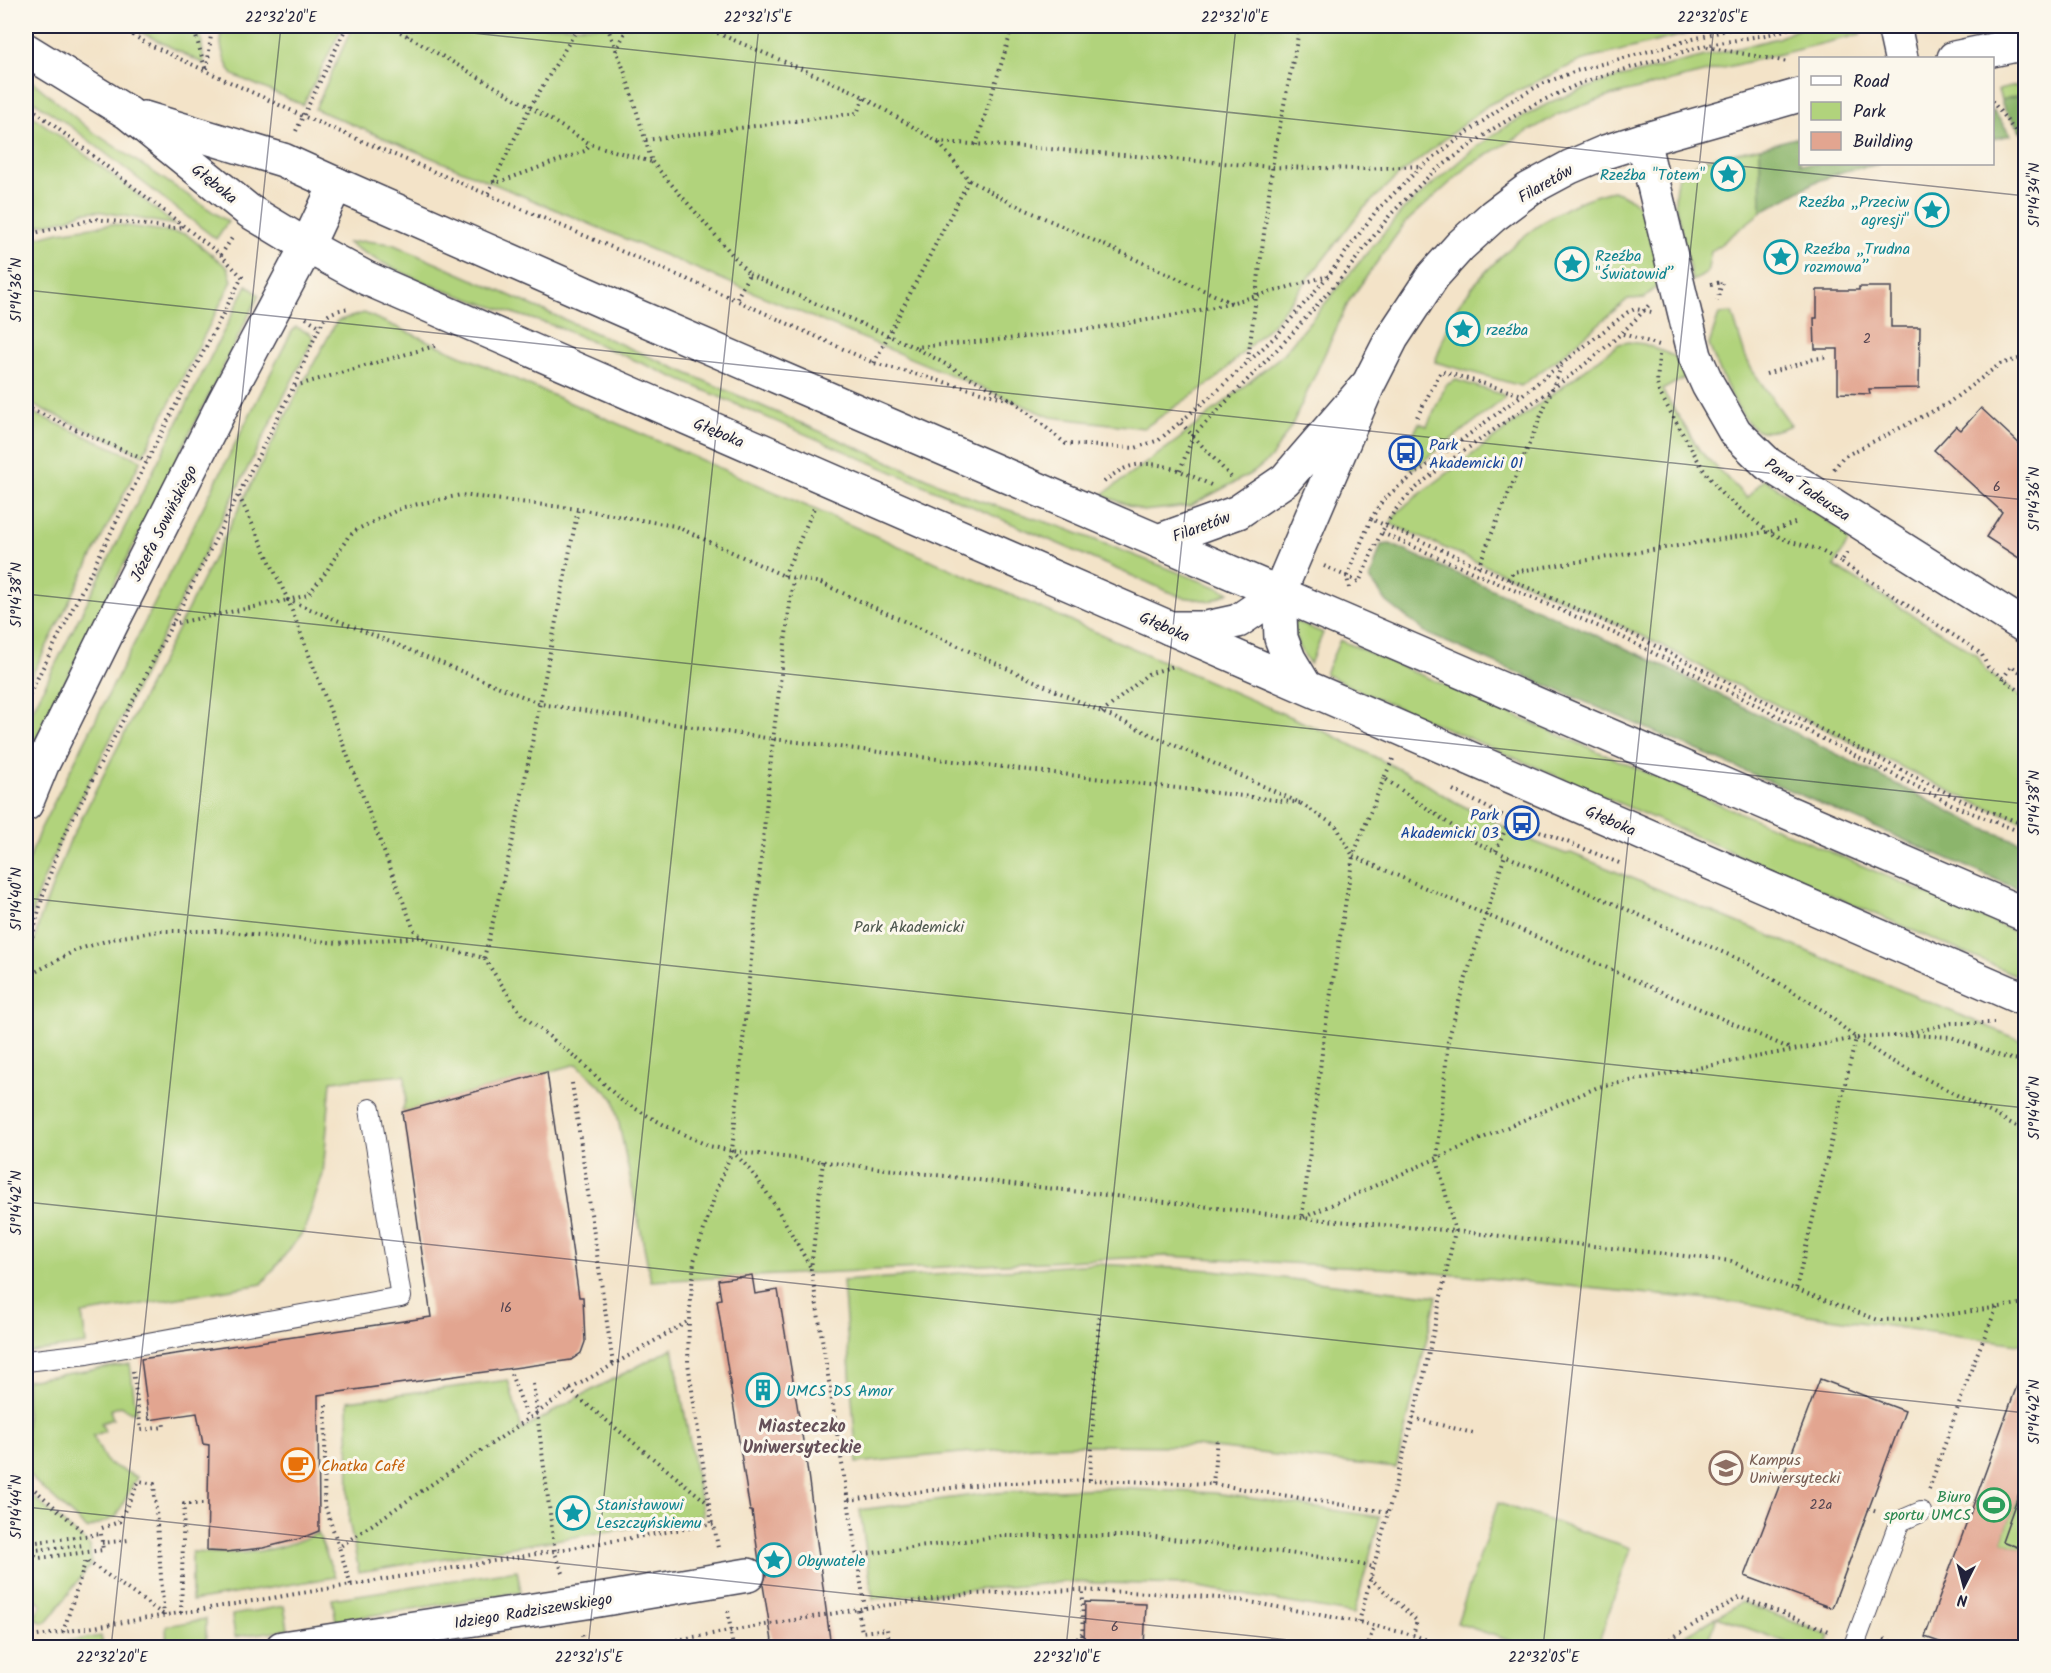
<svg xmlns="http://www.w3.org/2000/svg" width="2051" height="1673" viewBox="0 0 2051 1673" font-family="Kalam,sans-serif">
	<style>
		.green { fill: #b1d37c; stroke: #6a7a5c; stroke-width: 1.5 }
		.forest { fill: #8cb56c; stroke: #576c54; stroke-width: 1.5 }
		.building { fill: #e2a590 }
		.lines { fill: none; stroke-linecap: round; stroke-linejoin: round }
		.service-casing { stroke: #413f50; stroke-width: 22 }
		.minor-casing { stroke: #413f50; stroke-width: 36 }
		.tertiary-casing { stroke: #413f50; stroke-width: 36 }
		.secondary-casing { stroke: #413f50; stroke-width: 36 }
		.path { stroke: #413f50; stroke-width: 4; stroke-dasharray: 1.5 4.5; stroke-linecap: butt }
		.service { stroke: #fff; stroke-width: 20 }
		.minor { stroke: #fff; stroke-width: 33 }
		.tertiary { stroke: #fff; stroke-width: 33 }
		.secondary { stroke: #fff; stroke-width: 33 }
		.path-bridge { stroke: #413f50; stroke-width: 4; stroke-dasharray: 1.5 4.5; stroke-linecap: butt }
		.ticks { fill: none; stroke: #22223b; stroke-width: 1.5; stroke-opacity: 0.45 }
		.labels { text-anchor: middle; stroke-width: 6; stroke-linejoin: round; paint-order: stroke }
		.number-label { font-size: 14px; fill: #524350 }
		.culture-label { font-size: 16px; fill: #0d838f; stroke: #fbf7ec; text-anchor: start }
		.street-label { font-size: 16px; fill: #22223b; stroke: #fbf7ec }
		.transit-label { font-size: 16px; fill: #164399; stroke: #fbf7ec; text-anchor: start }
		.park-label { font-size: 16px; fill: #4d574e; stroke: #fbf7ec }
		.education-label { font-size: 16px; fill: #785e54; stroke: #fbf7ec; text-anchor: start }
		.food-label { font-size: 16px; fill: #c56008; stroke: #fbf7ec; text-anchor: start }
		.leisure-label { font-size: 16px; fill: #27864d; stroke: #fbf7ec; text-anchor: end }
		.neighbourhood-label { font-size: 18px; font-weight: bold; fill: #655059; stroke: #fbf7ec }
		.neatline { fill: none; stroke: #22223b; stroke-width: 2 }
		.ticks-label { font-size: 15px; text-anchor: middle; fill: #22223b }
	</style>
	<rect width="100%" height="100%" fill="#fbf7ec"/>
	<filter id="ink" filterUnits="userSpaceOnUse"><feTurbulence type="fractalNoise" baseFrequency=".0167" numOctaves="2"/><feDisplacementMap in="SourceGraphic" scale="12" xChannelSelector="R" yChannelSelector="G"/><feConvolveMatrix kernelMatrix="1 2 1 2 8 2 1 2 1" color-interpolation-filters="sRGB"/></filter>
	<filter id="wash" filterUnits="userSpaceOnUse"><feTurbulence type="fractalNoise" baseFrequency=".008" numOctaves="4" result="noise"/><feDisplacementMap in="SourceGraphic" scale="24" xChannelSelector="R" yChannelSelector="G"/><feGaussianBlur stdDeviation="1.35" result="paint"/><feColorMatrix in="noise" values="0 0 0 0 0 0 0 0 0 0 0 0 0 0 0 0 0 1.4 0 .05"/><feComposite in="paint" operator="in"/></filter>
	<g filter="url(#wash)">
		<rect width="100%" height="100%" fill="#f3e3c8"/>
		<path class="green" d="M129,26h71l4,38z
			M221,26h122l-40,79 -70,-30c-11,-15 -14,-31 -12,-49z
			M353,26h1365l-138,35 -92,44 -91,72 -36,34 -85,109 -60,59 -72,49 -93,-11 -736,-308z
			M1805,26h51l5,8 -251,62 -53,19 -86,49 -66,59 -56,78 -57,124 -21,33 -17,14 -64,34 -47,5 -41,-16 77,-56 102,-83 122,-146 68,-59 37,-26 45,-24 52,-20 173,-43z
			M26,76l64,54 138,92 -12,17 -147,-114 -43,-29z
			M2025,84v10l-24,6 -3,-10z
			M26,111l97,72 52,42 -78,-14 -14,1 -15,7 -42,9z
			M1760,147l1,65 -50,40c-5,19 2,20 -19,29l-17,-78c0,-10 0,-24 8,-31 15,-15 56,-20 77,-25z
			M1613,191c7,3 15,5 21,10 17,14 23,63 29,84l-9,3 -9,10 -17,1 -69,59 -38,28 -86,-24c7,-18 12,-38 22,-55 5,-8 12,-15 17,-22 35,-41 85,-83 139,-94z
			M112,224l74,10 42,34 4,13 -89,174 -117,-53v-162l33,-8z
			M365,241l27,3 580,254 92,30 165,64 -18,9 -30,-4 -623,-270c-72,-22 -146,-43 -210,-84z
			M247,285l12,10 -233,465v-37z
			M364,313l968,422 88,45 28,18 44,23 43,21 31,12 5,-1 454,189v303l-217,-30 -57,-11 -356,-35 -228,-13 -516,25 -37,-182 -37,-35 -175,48 4,-14 -1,-23 -74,6 -8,93 -19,57 -42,53 -180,30 4,30 -60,9v-378l13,-53 30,-79 228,-449 40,-73z
			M1732,313l13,42 7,15 39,55c-11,4 -22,9 -33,5 -17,-5 -42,-67 -49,-85l10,-31z
			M296,327l15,7 2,5 -247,488 -28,66 -12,44v-69l13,-36 252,-499z
			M1628,342l16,2 35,14 7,19 -24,13 38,61 47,47 17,-19 87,58 -17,29 143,89 9,16 39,29v122l-57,-22 -250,-124 -51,-28 -65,-31 -212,-93 6,-10 12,-11 211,-159z
			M1456,380l48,15v4l-90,69h-4l-1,-5 5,-13 -7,-3 12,-24 8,3 19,-41z
			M26,410l115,50 -115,227z
			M1292,620l31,13 -13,31 -12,-18z
			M1340,640l685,296v43l-672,-291 -28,-14z
			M1095,1264l118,6 224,26 -41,172 -202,-22 -103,-1 -57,1 -177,17 -14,-182z
			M673,1348l30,168 -344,56 -10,-51 -1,-120 160,-21 14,50 51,-30z
			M130,1364l6,47 -5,1 -10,-6 -11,4 3,9 -12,4 4,8 -12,5 14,27 30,14 -21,40 -29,12 -61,-56v-93z
			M2023,1483l2,1v66l-23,-9z
			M1106,1488l108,5 166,24 -26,97 -167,-29 -123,-3 -191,17 -13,-89 130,-17z
			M26,1491l64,55 1,18 -44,58 -4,1 -9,-5 8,-14 -16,-11z
			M1498,1503l133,45 -34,99h-69l-71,-24z
			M318,1533l17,44 -143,24v-49c48,3 81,2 126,-19z
			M517,1570l4,22 -185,29 -4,-22z
			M1742,1602l88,34 -4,11h-27l-82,-30 -12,30h-40z
			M284,1606l4,23 -53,8 -3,-22z
			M206,1619v23l-39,5 -1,-21z
			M101,1636l2,11h-76z"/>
		<path class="forest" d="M2025,94v38l-3,1 -18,-24 -3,-9z
			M1992,111h1l18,24 -18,4z
			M1800,137v27h80l-35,7 -32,12 -52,29 -1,-65z
			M1390,544l255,113 340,172 40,15v48l-597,-258 -41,-32 -17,-23 11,-34z"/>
		<g id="blocks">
			<path class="building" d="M1859,287h32v40h29l-1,61 -50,1 1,5 -32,-1v-44h-23l-1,-31h3v-28h42z
				M1981,408l44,41v113l-39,-25 16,-25 -68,-62 22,-24 5,4z
				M547,1072l32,225h4l2,45 -4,11 -10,7 -253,35 1,136 -20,8 -36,9 -37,4 -19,-1 2,-106 -6,-1 -6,-31 -48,7 -8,-61 290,-42 -29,-205z
				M752,1275l3,19 23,-4 28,169 25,188h-58l-10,-62 4,-13 -8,-11 -7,-50h-2l-33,-211 4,-1 -3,-19z
				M2022,1372l3,1v103l-23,65 23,9v97h-71l-29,-10z
				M1820,1379l85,32 -73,197 -87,-32z
				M1085,1602l61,2 -2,43h-60z"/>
		</g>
	</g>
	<g filter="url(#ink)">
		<use href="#blocks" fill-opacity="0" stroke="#413f50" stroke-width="1.5"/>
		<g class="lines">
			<g class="service-casing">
				<path id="service" d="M26,1361l61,-7 314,-57 -31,-188
					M1853,1648l47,-127 21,-9"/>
			</g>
			<g class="minor-casing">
				<path id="minor" d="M1894,26l7,32
					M1643,140l52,216 13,29 27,47 33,32 258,163
					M282,1648l311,-47 155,-26"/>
			</g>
			<g class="tertiary-casing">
				<path id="tertiary" d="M26,50l102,63 121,98 58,35
					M144,118l139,42 53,24
					M1158,541l868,374
					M1279,593l2,45 8,21 17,28
					M1170,628l856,372"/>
			</g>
			<g class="secondary-casing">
				<path id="secondary" d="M1954,58l72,-15
					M307,246l59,32 804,350h36l32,-7 41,-28 90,-210 23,-45 41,-62 27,-30 33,-30 36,-27 41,-22 35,-15 38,-12 157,-45
					M26,804l16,-39 70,-142 112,-221 83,-156 29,-62 289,127 533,230 80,-29 47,-32 84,-97"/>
			</g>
			<path class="path" d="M117,26l31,18 155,72 433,184
				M193,26l13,45
				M390,26l140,81 60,37 62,18 -27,-89 -18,-47
				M701,26l154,66 83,50 86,5 248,20 91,2 58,-3
				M407,36l5,-8 58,-2
				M1707,47l81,15
				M616,51l12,-25
				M207,69l5,-43
				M1992,101l32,42 2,4
				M26,104l195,151 21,22 -95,184 -121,240
				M296,131l51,-105
				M646,140l211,-27 7,-16
				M939,143l30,37 42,23 221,100
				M976,145l37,-119
				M652,162l97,112 -13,26 138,63 140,38 -100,-54c84,-6 167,-15 250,-30 55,-9 109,-26 164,-41
				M493,181l3,2 89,-32 5,-7
				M488,193l42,-86 49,-81
				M26,235l69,-16 77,9 13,-1
				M221,255l11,-17
				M749,274l165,73
				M1711,284l11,-2 -5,19
				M306,318l15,9
				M1623,334l36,11
				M1659,355l-2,29 2,8 44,77 19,25 46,38 23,10 27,7 23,13
				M1248,360l26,-206 26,-128
				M874,363l95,-183
				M1766,374l48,-15 15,-2
				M295,386l143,-41
				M1014,401l52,43 69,4 24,-8 59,-50 60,-56 50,-58 49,-66 45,-44 87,-64 33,-18 34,-13 165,-45
				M26,407l121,54
				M1417,417l24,-46 81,24
				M1181,423l51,55
				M1834,469l9,-12 104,-53 53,-40 26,-7
				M1180,470l13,-34 96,-99 57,-65 44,-57 41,-41 62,-45 40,-24 50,-23 120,-36 73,-13 19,-7
				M1104,482c36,-33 72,-14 109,4
				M239,496l49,104 20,-5 18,-23 22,-35 10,-8 46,-22 57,-12 117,14 97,17 109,50 37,7 479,220 36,23 17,30 -29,180 -22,182 296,-131 258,-49 -60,251
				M1371,519l12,-19 15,-13 124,-92 106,-83 7,-3 17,3
				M1382,533l234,101 343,174 67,26
				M1847,553l-6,9 135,88 6,5 6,12 38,29
				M1324,566l35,16c13,-27 23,-58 43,-80 23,-25 52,-44 79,-63 57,-41 120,-80 168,-134
				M1478,567l84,-202
				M784,576l30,-68
				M1509,580l4,-8 259,-41 25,-9
				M1349,588l-2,-12 24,-57 247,108 349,176 59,22
				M172,624l116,-24
				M2003,679l8,-13 15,10
				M1102,713l46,-39 26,-8
				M1393,759l-9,19 91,64 272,121 75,47 34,28 30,20 140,73
				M1384,778l-31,78 438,193
				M1453,790l57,29 109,44
				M1300,803l-527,-64 -232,-35 -253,-104 126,330 18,15 52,13 38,57 57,45 43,41 44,25 43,20 23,5 570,67 153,13 276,30 45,21 102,38 41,-1 107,-16
				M1496,851l14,-32
				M484,958l30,-123 64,-326
				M26,960l17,-65 18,-53 22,-44 211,-412c6,-13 25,-63 33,-70 6,-5 16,-7 23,-8
				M26,977l50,-27 40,-12 43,-7h60l119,12 84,-6
				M1910,1033l42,-10h42
				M1857,1038l54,-3 40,2 55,21 20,3
				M572,1083l41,281
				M732,1151c35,33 55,76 79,117
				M823,1161l-12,108 54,339
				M133,1371l8,59 23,-3 -1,-7
				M511,1374l17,44
				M569,1390l140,114 3,21
				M326,1405l-2,98 15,44
				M1413,1418l64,16
				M1090,1480l9,-164
				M26,1482l56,49
				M1213,1484l4,-46
				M1929,1489l46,-130 22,-52
				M849,1500l136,-16 105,-4 123,4 174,28
				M709,1504l-21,-141 1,-43 5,-59 22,-69 16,-41 41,-412 20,-160
				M1868,1509l9,3
				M102,1528l17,-6 20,-41 15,3 10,132
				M102,1543l27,-3
				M26,1551l58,-6
				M857,1555l145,-19h145l182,22 44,9
				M563,1573l-8,-20 -18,-140 32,-23 120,-69
				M1370,1578l47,43 -4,14
				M351,1585l363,-61 4,24
				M858,1610l4,22 25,-3 3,19
				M728,1611l5,37
				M181,1613l3,-109h24
				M1359,1622l64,-242 32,-149 -18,-72 11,-118 15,-54 42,-132
				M63,1632l23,-72 78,55
				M582,1635l3,13
				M26,1638l325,-53 -12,-38 198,-134 -4,-29
				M1884,1639l22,9
				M629,1648l236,-40 106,-14 107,-4 97,4 64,6 120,22 54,13 36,13
				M1070,1648l12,-15
				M1082,1648l1,-57
				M1367,1648l7,-22
				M1655,1648l85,-51 92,35"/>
			<use href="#service" class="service"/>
			<use href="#minor" class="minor"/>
			<use href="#tertiary" class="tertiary"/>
			<use href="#secondary" class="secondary"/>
			<path class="path-bridge" d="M101,1534l2,16 -64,8 -12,-8 10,-8z"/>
		</g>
	</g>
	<path class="ticks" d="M406,26l1620,170M26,290l2000,210M26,594l2000,210M26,898l2000,210M26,1202l2000,211M26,1507l1340,141M111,1648l170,-1622M588,1648l171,-1622M1066,1648l170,-1622M1543,1648l171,-1622M2020,1648l6,-48"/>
	<defs>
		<g id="sight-ring" transform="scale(1.725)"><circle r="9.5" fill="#fbf7ec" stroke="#0f9aa8" stroke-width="1.5"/><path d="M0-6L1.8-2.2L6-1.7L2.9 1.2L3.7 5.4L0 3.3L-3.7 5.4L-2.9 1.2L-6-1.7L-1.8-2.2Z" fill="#0f9aa8"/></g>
		<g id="bus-ring" transform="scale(1.725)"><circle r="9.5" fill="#fbf7ec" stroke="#1a4fb4" stroke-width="1.5"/><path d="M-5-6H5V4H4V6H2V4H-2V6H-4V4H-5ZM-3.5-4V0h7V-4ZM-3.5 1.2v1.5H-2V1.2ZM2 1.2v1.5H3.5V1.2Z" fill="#1a4fb4"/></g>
		<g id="building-ring" transform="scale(1.725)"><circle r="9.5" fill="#fbf7ec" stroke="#0f9aa8" stroke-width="1.5"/><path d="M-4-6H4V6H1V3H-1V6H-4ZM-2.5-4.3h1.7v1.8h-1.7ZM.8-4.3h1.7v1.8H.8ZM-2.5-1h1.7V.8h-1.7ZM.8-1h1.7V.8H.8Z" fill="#0f9aa8"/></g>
		<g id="cafe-ring" transform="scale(1.725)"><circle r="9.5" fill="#fbf7ec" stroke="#e8710a" stroke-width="1.5"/><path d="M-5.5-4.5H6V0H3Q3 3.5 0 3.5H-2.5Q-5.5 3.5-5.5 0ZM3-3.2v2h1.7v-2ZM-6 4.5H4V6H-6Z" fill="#e8710a"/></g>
		<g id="university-ring" transform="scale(1.725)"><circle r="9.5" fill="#fbf7ec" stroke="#8d6e63" stroke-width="1.5"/><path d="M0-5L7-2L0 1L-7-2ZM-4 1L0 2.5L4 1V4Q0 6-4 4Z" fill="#8d6e63"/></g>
		<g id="stadium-ring" transform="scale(1.725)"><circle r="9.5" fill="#fbf7ec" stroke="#2e9e5b" stroke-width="1.5"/><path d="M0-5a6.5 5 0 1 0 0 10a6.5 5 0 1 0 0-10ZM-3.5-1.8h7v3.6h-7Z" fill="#2e9e5b"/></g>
	</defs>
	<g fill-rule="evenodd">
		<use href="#sight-ring" x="1728" y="174"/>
		<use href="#sight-ring" x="1932" y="210"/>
		<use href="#sight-ring" x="1781" y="257"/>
		<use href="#sight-ring" x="1572" y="264"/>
		<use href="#sight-ring" x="1463" y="329"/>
		<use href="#bus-ring" x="1406" y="453"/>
		<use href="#bus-ring" x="1522" y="823"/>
		<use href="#building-ring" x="763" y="1390"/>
		<use href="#cafe-ring" x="298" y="1465"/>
		<use href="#university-ring" x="1726" y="1468"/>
		<use href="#stadium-ring" x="1994" y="1505"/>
		<use href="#sight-ring" x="573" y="1513"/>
		<use href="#sight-ring" x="774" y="1560"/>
	</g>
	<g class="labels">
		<g class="number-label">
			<text x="1867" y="343">2</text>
			<text x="1997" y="491">6</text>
			<text x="506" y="1312">16</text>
			<text x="1821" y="1509">22a</text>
			<text x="1115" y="1631">6</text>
		</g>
		<g class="culture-label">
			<text x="1705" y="180" text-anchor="end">Rzeźba "Totem"</text>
			<text x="1909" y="207" text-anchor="end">Rzeźba „Przeciw<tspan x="1909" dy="18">agresji"</tspan></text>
			<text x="1804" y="254">Rzeźba „Trudna<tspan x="1804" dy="18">rozmowa”</tspan></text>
			<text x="1595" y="261">Rzeźba<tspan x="1595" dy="18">"Światowid”</tspan></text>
			<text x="1486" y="335">rzeźba</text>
			<text x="786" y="1396">UMCS DS Amor</text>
			<text x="596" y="1510">Stanisławowi<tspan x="596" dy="18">Leszczyńskiemu</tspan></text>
			<text x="797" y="1566">Obywatele</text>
		</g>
		<g class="street-label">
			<text transform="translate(215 183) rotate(39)" y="6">Głęboka</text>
			<text transform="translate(1545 183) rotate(-30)" y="6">Filaretów</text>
			<text transform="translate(719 432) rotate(23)" y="6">Głęboka</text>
			<text transform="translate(1808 489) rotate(34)" y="6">Pana Tadeusza</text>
			<text transform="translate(163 523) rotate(-63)" y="6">Józefa Sowińskiego</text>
			<text transform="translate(1201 526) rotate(-20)" y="6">Filaretów</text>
			<text transform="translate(1165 626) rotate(24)" y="6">Głęboka</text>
			<text transform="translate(1611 820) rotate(24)" y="6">Głęboka</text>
			<text transform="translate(533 1610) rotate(-9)" y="6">Idziego Radziszewskiego</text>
		</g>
		<g class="transit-label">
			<text x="1429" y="450">Park<tspan x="1429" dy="18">Akademicki 01</tspan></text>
			<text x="1499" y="820" text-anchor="end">Park<tspan x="1499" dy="18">Akademicki 03</tspan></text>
		</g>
		<g class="park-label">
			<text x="909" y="932">Park Akademicki</text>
		</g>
		<g class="education-label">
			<text x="1749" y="1465">Kampus<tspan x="1749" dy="18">Uniwersytecki</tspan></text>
		</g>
		<g class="food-label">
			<text x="321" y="1471">Chatka Café</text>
		</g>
		<g class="leisure-label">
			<text x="1971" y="1502">Biuro<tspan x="1971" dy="18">sportu UMCS</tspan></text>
		</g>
		<g class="neighbourhood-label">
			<text x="802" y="1432">Miasteczko<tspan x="802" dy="21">Uniwersyteckie</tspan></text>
		</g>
	</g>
	<rect width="2051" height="1673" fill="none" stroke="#fbf7ec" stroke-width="66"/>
	<rect x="1799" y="57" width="195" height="108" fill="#fbf7ec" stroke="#a4a2a5" stroke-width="1.5"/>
	<rect x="1811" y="76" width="30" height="9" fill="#ffffff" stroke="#a4a2a5" stroke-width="1.5"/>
	<text x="1853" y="87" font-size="18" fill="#22223b">Road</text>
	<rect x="1811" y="102" width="30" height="18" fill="#b1d37c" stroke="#a4a2a5" stroke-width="1.5"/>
	<text x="1853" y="117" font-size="18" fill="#22223b">Park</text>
	<rect x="1811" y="132" width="30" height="18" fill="#e2a590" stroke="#a4a2a5" stroke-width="1.5"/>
	<text x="1853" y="147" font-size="18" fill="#22223b">Building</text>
	<g transform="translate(1964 1586) rotate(186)" stroke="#fbf7ec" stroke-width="4.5" paint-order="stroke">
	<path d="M0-4.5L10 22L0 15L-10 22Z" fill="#22223b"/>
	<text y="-9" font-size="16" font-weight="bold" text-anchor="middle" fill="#22223b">N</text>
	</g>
	<rect x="33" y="33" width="1985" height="1607" class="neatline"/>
	<g class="ticks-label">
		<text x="281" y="22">22°32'20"E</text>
		<text x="758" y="22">22°32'15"E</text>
		<text x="1235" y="22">22°32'10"E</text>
		<text x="1713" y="22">22°32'05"E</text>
		<text transform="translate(2034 195) rotate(-90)" y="5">51°14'34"N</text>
		<text transform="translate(16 290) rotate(-90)" y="5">51°14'36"N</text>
		<text transform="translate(2034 499) rotate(-90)" y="5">51°14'36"N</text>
		<text transform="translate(16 595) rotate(-90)" y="5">51°14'38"N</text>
		<text transform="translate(2034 803) rotate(-90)" y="5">51°14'38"N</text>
		<text transform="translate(16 899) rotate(-90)" y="5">51°14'40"N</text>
		<text transform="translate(2034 1108) rotate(-90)" y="5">51°14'40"N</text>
		<text transform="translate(16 1203) rotate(-90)" y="5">51°14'42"N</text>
		<text transform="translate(2034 1412) rotate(-90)" y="5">51°14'42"N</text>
		<text transform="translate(16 1507) rotate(-90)" y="5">51°14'44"N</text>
		<text x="112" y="1662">22°32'20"E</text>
		<text x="589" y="1662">22°32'15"E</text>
		<text x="1067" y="1662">22°32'10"E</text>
		<text x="1544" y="1662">22°32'05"E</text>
	</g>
</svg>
